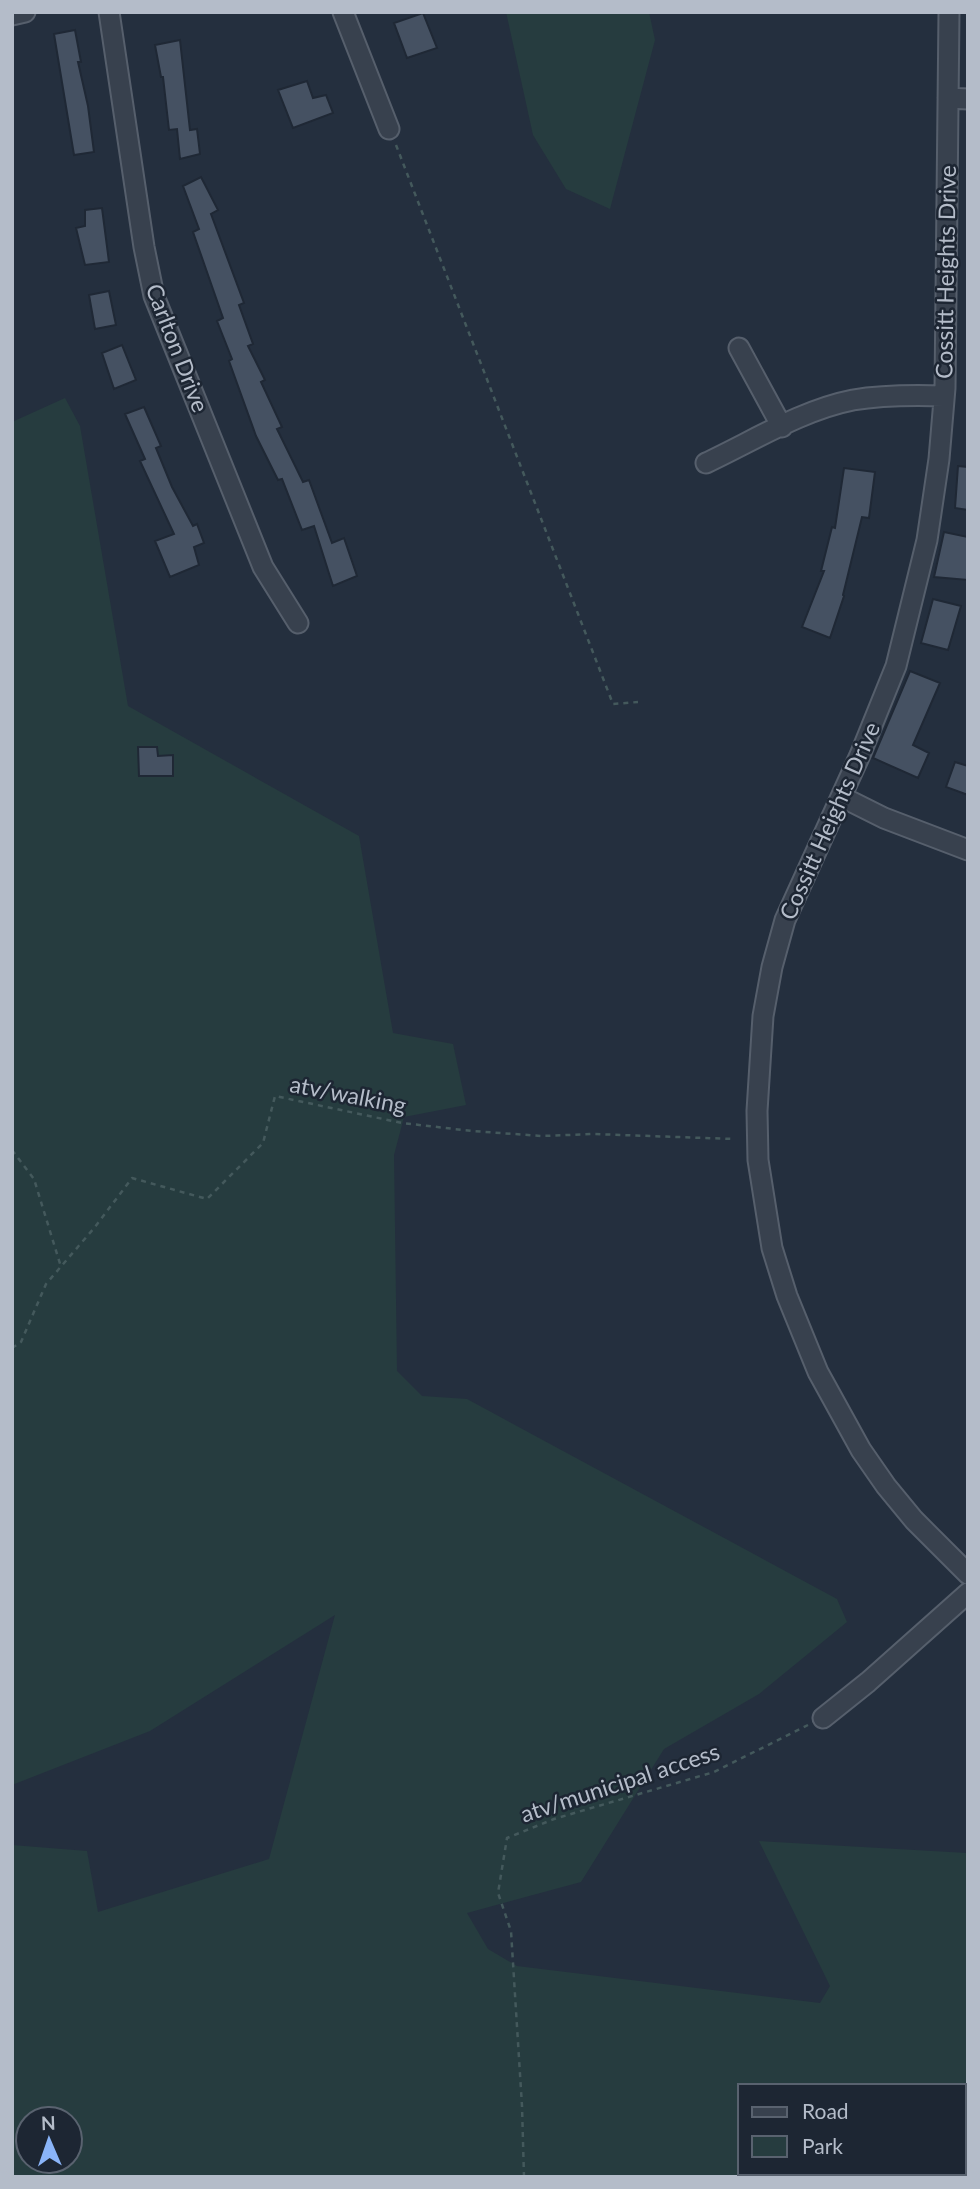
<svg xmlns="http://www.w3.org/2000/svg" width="980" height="2189" viewBox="0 0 980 2189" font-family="Lato,sans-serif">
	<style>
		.green { fill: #263c3f; fill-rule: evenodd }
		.building { fill: #455162; stroke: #1f2835; stroke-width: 2 }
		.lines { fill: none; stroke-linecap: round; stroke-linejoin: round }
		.minor-casing { stroke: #565f6c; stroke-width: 23 }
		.path { stroke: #44595c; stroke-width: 2.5; stroke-dasharray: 5 5; stroke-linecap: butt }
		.minor { stroke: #38414e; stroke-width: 19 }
		.labels { text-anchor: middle; stroke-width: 5; stroke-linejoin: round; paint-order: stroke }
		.street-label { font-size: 23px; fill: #b4bcc9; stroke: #1d2633 }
	</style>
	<rect width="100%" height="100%" fill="#242f3e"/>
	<path class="green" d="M506,12h143l6,28 -45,169 -44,-20 -33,-54z
		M65,398l15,28 48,280 231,130 34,197 60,11 13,61 -62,12 -10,38 3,216 25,25 45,3 370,200 10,23 -88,72 -95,55 -83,133 -114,31 21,36 29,17 303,37 10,-17 -71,-145 208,12 1,324h-956v-332l75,6 11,61 171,-53 66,-244 -185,116 -138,54v-1363zM740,2086h224v87h-224zM28,2119h42v42h-42z"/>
	<path class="building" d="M423,13l14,35 -30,10 -13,-35z
		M75,30l6,32h-3l10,44 6,46 -20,3 -20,-121z
		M180,40l10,90 7,-1 3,25 -20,5 -3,-30 -8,1 -6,-53h-2l-6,-32z
		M307,81l6,17 13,-3 7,18 -40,15 -15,-38z
		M201,177l17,33 -7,4 33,89 -5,2 14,39 -5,2 17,34 -4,2 21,45 -5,2 26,53 6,-2 23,63 12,-5 13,38 -24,10 -19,-60 -12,4 -20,-51 -4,1 -22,-44 -27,-75 3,-2 -15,-38 6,-3 -30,-86 6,-3 -16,-43z
		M102,208l7,54 -24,3 -9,-37 9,-2v-16z
		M109,291l7,34 -21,4 -6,-34z
		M122,345l14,35 -22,9 -12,-36z
		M144,407l17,39 -5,2 16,39 21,39 4,-2 7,19 -10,4 5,18 -29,12 -15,-36 19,-7 -34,-73 5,-2 -20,-45z
		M958,466l10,1v43l-13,-2z
		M844,468l31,4 -6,46 -7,-1 -19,78 1,1 -14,42 -28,-11 22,-56h-3l11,-44 3,1z
		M944,532l24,5v43l-34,-3z
		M933,599l28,7 -13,44 -27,-7z
		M910,671l30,12 -27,62 16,8 -11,25 -45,-20z
		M138,747h19l1,9 15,-1v21h-34z
		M955,762l13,4v29l-22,-8z"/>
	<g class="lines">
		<g class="minor-casing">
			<path id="minor" d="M109,12l35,235 10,49 109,271 35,56
				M343,12l46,117
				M949,12l-4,376 -6,71 -12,81 -31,126 -36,89 -75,165 -13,47 -9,49 -6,95 1,49 14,88 15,48 31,76 43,78 25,36 28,34 54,54
				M12,15l13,-3
				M948,98l20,1
				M739,348l43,79
				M706,463c47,-22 96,-53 147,-63 30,-5 61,-5 91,-4
				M842,797l42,21 84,32
				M823,1718l45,-36 100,-89"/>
		</g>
		<path class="path" d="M396,145l217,559 25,-2
			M12,1150l22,29 27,88
			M12,1348l9,-6 25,-58 49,-57 37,-49 75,21 56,-56 12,-47 127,27 70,8 70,5 51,-2 141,5
			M524,2177l-2,-71 -11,-175 -13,-38 9,-55 47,-19 160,-47 94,-47"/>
		<use href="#minor" class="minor"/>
	</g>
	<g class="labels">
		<g class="street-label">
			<text transform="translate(946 272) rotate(-89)" y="8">Cossitt Heights Drive</text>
			<text transform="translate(177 348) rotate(69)" y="8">Carlton Drive</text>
			<text transform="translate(830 821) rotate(-66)" y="8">Cossitt Heights Drive</text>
			<text transform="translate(348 1095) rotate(11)" y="8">atv/walking</text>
			<text transform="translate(620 1783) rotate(-18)" y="8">atv/municipal access</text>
		</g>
	</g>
	<rect width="980" height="2189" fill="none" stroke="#b4bcc9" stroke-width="28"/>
	<rect x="738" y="2084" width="228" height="91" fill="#1d2633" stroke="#59626f" stroke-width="2"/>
	<rect x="752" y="2107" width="35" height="10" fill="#38414e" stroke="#59626f" stroke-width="2"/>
	<text x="802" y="2119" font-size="21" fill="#b4bcc9">Road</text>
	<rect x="752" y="2136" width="35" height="21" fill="#263c3f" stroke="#59626f" stroke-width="2"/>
	<text x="802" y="2154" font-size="21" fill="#b4bcc9">Park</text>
	<g transform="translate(49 2140) rotate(358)"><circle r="33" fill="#1d2633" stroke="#59626f" stroke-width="2"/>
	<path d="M0-5L12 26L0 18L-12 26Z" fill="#8ab4f8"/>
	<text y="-10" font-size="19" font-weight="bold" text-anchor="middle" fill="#b4bcc9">N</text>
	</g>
</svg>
